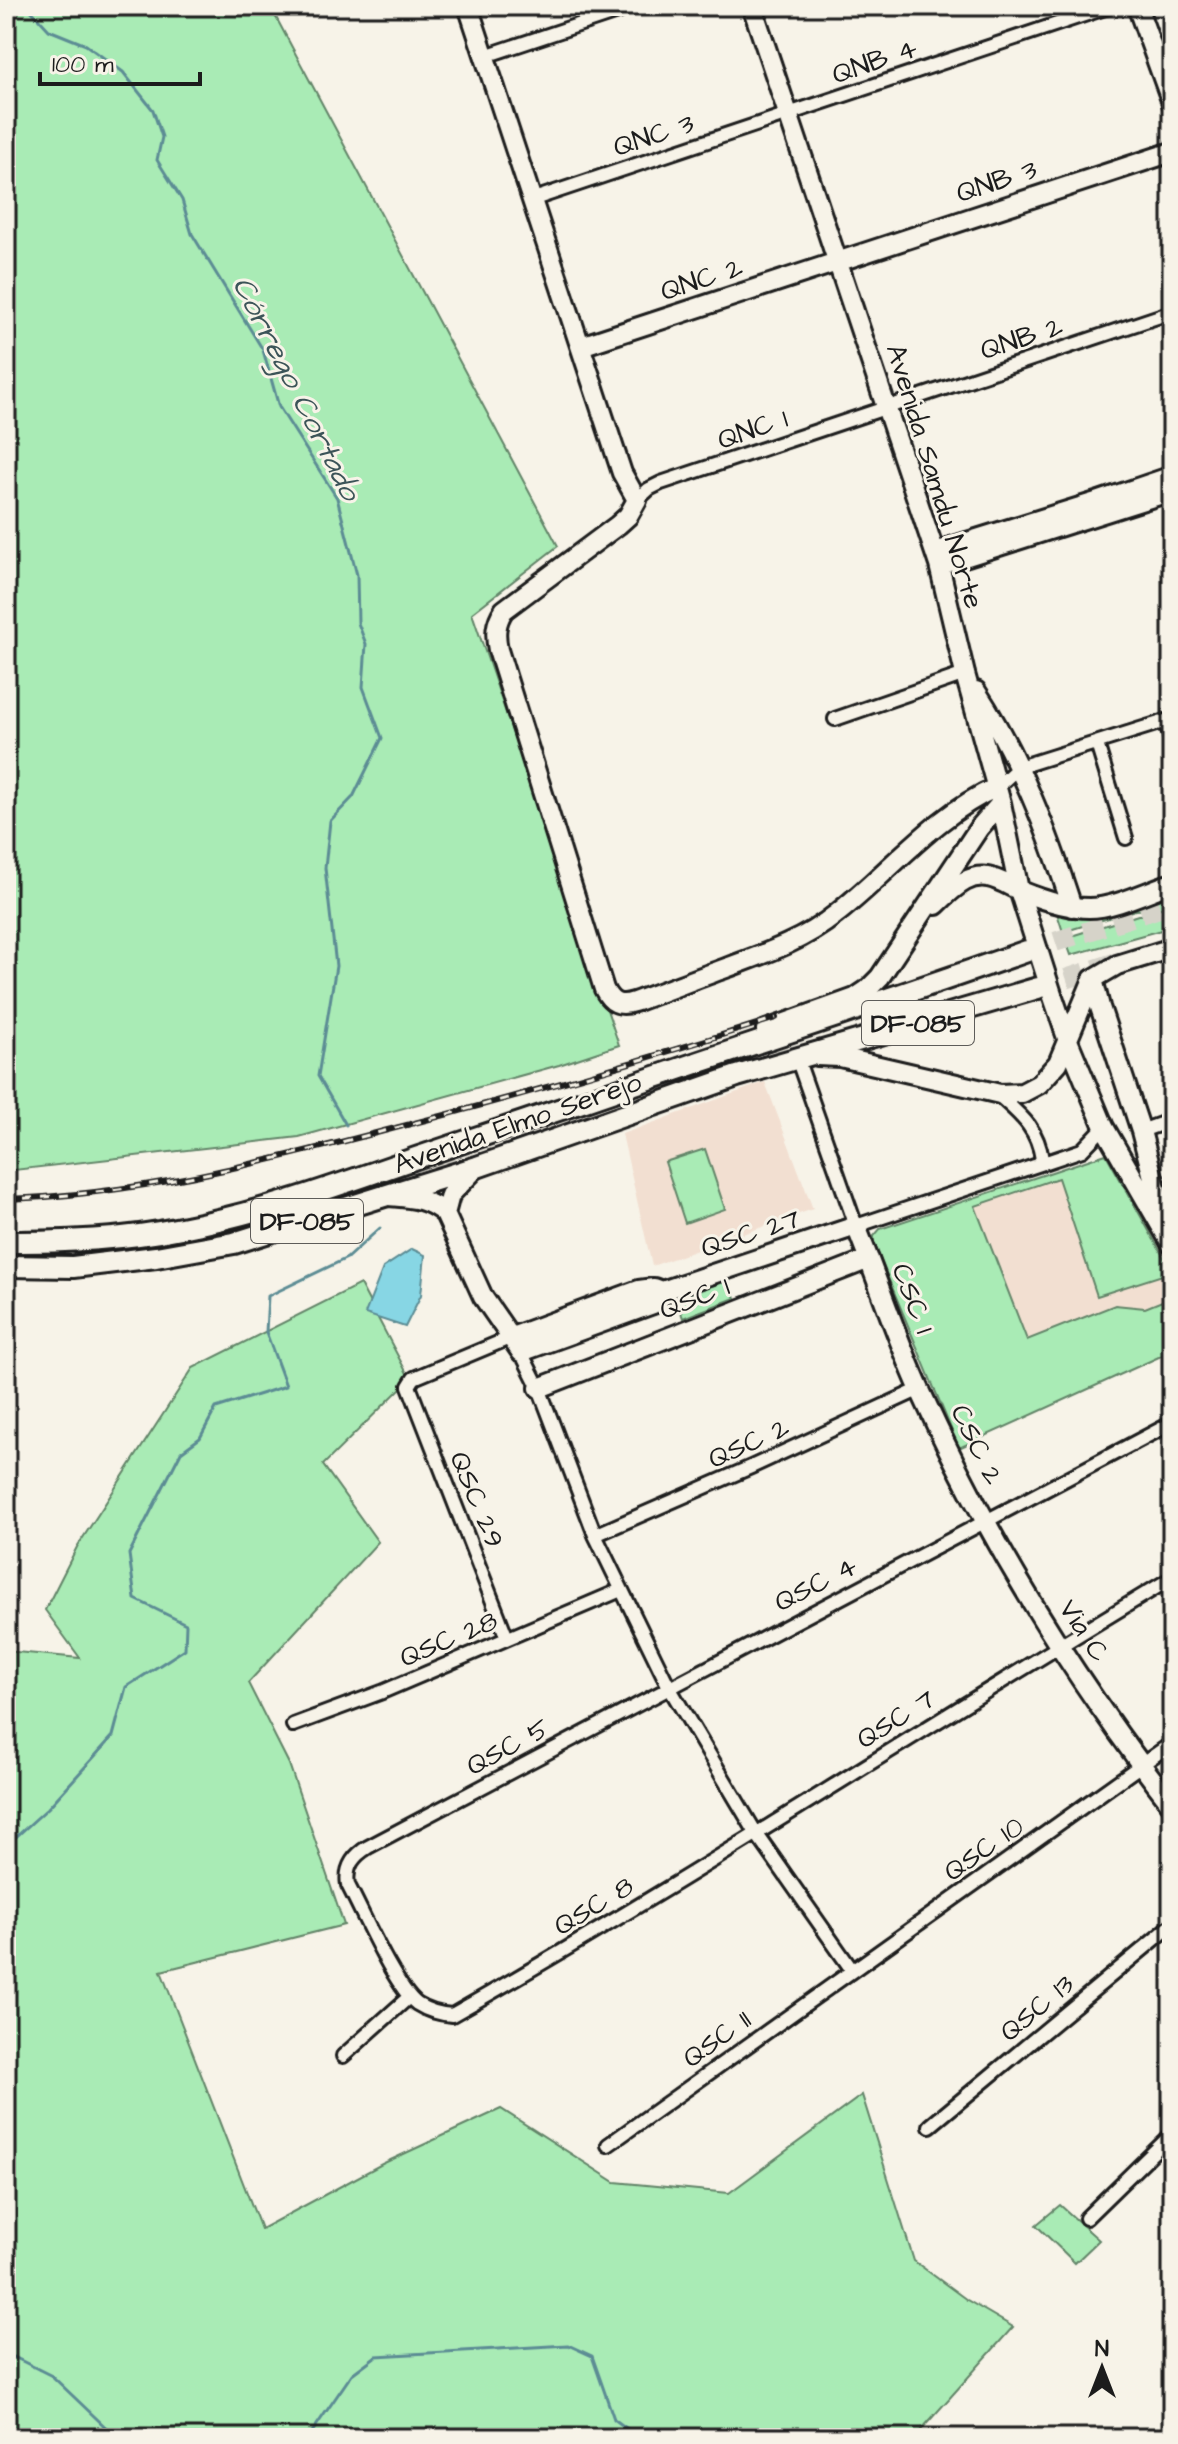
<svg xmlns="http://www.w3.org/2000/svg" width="1178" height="2444" viewBox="0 0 1178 2444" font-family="'Architects Daughter',sans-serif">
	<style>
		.built { fill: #f2dfd1 }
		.green { fill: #a9ebb5; stroke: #628468; stroke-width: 2 }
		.water { fill: #87d6e4; stroke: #5c8c94; stroke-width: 2 }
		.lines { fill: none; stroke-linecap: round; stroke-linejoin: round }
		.stream { stroke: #5c8c94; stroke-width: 3 }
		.primary-tunnel { stroke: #d6d3c9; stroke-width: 20; stroke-dasharray: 20 10; stroke-linecap: butt }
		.street-casing { stroke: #1c1c1c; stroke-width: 18 }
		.secondary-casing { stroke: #1c1c1c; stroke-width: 24 }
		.primary-casing { stroke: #1c1c1c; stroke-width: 26 }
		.street { stroke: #f7f3e8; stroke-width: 12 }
		.secondary { stroke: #f7f3e8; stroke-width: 18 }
		.primary { stroke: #f7f3e8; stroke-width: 20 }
		.rail-casing { stroke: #1c1c1c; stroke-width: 6 }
		.rail { stroke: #f7f3e8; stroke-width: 3; stroke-dasharray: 9; stroke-linecap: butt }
		.labels { text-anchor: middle; stroke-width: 6; stroke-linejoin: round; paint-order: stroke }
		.shield { fill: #f7f3e8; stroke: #5e5c59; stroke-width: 2 }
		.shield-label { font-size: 26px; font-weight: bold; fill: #1c1c1c }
		.street-label { font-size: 28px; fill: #1c1c1c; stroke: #f7f3e8 }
		.water-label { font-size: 30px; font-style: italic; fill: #3c5458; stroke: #f7f3e8 }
	</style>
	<rect width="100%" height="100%" fill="#f7f3e8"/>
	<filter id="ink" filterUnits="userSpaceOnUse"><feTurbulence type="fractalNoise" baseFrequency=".0125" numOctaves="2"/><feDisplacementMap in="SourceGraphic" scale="16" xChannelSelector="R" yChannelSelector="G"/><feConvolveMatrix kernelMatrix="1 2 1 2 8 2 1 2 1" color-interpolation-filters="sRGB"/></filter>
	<g filter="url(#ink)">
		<path class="built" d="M765,1082l48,127 -161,57 -30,-132z
			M1106,1154l10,7 10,16 46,92v82l-213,97 -85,-204v-8l6,-7z"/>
		<path class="green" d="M6,6h264l288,540 -86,67 147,432 -60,20 -260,72 -293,34z
			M1172,891v13l-13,5 -24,1 -72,22 -7,-22 12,5 18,2z
			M1172,910v17l-101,28 -6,-17 73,-23 24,-1z
			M705,1149l20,60 -40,14 -20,-61z
			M1106,1154l66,118 -75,24 -39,-118 -83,28 52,134 88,-35 30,3 27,-11v54l-213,97 -85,-204v-8l6,-7z
			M727,1276l8,22 -52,20 -8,-23z
			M360,1284l50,95 -87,86 55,77 -130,141 41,81 55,161 -183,46 100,258 121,-65 119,-55 114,73 114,11 133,-98 52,166 53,39 46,27 -99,111h-908v-787l74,7 -35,-48 32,-63 116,-179z
			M1060,2205l39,35 -24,23 -39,-38z"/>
		<path class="water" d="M412,1249l13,6 -4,40 -16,32 -40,-13 18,-46z"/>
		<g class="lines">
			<path class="stream" d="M27,6l22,24 37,15 37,27 30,38 9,27 -5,23 25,40 10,34 71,116 16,57 58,91 20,77 1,48 8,21 -3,43 19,51 -29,59 -23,24 -5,47 11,98 -18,110 28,49
				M6,1846l42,-38 65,-72 13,-49 59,-38 1,-25 -51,-25 -6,-45 52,-102 19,-14 16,-30 70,-22 -20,-54 2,-36 79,-38 33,-30
				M6,2353l46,23 65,62
				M308,2438l44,-64 24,-18 192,-11 24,11 22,63 16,12 45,7"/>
			<path class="primary-tunnel" d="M1027,951l145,-47
				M1038,988l76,-25"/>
			<g class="street-casing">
				<path id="street" d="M485,56l150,-50
					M531,200l580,-194
					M637,500l12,-11 12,-6 511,-171
					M835,719l130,-45
					M1165,721l7,21
					M1097,744l29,94
					M997,787l22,-20 153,-48
					M797,1058l59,168 226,-76 22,-23
					M996,1093c23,21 41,33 46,66l-4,5
					M1141,1131l31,-11
					M521,1352l18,36 56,147 74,152 87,146 96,137
					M1172,1423l-804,424c-15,9 -23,20 -20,38 15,28 47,102 69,119 11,7 22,10 35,11 245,-139 479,-293 720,-437
					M595,1535l156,-68 169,-78
					M507,1638l-98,-252 5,-8 98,-41
					M293,1725l89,-33 239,-102
					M343,2056l66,-59
					M930,2126l242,-201
					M608,2145l564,-402
					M1086,2218l86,-84"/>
			</g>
			<g class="secondary-casing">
				<path id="secondary" d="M468,6l154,467 15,27 -9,16 -10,9 -114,85c-9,13 -9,25 -6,40l106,339c7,14 15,18 30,13 31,-11 61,-23 92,-34 38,-14 77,-27 109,-53 53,-41 99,-100 162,-128
					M752,6l187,559 26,109 36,129 18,87 32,101 16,47 37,89 68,118
					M1137,6l35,97
					M581,346l591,-194
					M935,552l161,-50 76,-26
					M939,565l233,-74
					M976,691c43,66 72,141 96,216
					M936,905c9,-9 18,-18 29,-24 23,-12 38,3 58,11 20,8 44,16 66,16 25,0 59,-17 83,-25
					M1093,979l7,28 41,124 22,85
					M766,1030l89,-32 12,-8 13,-13 99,-149 22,-25
					M817,1056l23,1 160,37 22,-1 17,-9 19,-21 35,-84 24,-14 55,-17
					M389,1196c22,2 39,2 56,18l38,83 38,55 132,-48 6,-4 3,-9
					M445,1214l5,-19 27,-28
					M512,1337l127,-47 15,-2 8,3 194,-65c22,55 40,111 64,164 67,148 153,288 252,415
					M539,1388l330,-129"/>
			</g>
			<g class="primary-casing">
				<path id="primary" d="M6,1242c59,0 117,-2 175,-14 81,-15 160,-44 238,-71 55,-19 111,-37 166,-56 147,-51 295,-98 442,-150
					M6,1266l67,1 83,-10 78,-14 243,-76 260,-91 301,-88"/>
			</g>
			<use href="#street" class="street"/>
			<use href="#secondary" class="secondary"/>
			<use href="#primary" class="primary"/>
			<g class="rail-casing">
				<path id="rail" d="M6,1199c128,-4 251,-35 374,-67 133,-34 265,-72 396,-114"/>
			</g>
			<use href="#rail" class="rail"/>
		</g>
	</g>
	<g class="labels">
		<g class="shield">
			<rect x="862" y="1001" width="112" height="44" rx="6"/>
			<rect x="251" y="1199" width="112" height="44" rx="6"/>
		</g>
		<g class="shield-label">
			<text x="918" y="1032">DF-085</text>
			<text x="307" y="1230">DF-085</text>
		</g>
		<g class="street-label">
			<text transform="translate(874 60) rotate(-19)" y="10">QNB 4</text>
			<text transform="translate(653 134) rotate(-18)" y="10">QNC 3</text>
			<text transform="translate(996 180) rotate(-18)" y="10">QNB 3</text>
			<text transform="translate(701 278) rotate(-18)" y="10">QNC 2</text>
			<text transform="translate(1021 337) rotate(-18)" y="10">QNB 2</text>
			<text transform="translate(752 428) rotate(-19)" y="10">QNC 1</text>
			<text transform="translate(936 476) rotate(73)" y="10">Avenida Samdu Norte</text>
			<text transform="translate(517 1122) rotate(-19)" y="10">Avenida Elmo Serejo</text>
			<text transform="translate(750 1232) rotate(-18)" y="10">QSC 27</text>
			<text transform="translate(694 1297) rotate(-21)" y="10">QSC 1</text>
			<text transform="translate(914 1298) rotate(69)" y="10">CSC 1</text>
			<text transform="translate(748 1442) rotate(-24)" y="10">QSC 2</text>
			<text transform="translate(978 1444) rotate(64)" y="10">CSC 2</text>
			<text transform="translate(478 1499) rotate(68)" y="10">QSC 29</text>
			<text transform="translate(815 1583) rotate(-27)" y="10">QSC 4</text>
			<text transform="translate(1085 1630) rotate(57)" y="10">Via C</text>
			<text transform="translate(448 1638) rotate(-23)" y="10">QSC 28</text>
			<text transform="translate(895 1718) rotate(-32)" y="10">QSC 7</text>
			<text transform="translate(507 1746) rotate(-28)" y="10">QSC 5</text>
			<text transform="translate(983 1848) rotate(-35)" y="10">QSC 10</text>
			<text transform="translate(593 1905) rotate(-31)" y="10">QSC 8</text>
			<text transform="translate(1036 2007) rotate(-40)" y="10">QSC 13</text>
			<text transform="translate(716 2038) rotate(-36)" y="10">QSC 11</text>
		</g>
		<g class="water-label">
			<text transform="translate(297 388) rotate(63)" y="10">Córrego Cortado</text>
		</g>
	</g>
	<rect width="1178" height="2444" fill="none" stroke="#f7f3e8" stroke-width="32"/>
	<rect x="16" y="16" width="1146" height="2412" fill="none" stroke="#1c1c1c" stroke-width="3" filter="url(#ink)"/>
	<g transform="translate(1102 2368)" stroke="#f7f3e8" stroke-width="6" paint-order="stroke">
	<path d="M0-6L14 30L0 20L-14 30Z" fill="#1c1c1c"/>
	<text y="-12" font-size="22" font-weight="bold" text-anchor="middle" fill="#1c1c1c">N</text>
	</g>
	<path d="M40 72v12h160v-12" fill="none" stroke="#1c1c1c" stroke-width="4"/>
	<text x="52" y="72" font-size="24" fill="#1c1c1c" stroke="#f7f3e8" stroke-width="6" paint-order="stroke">100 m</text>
</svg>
